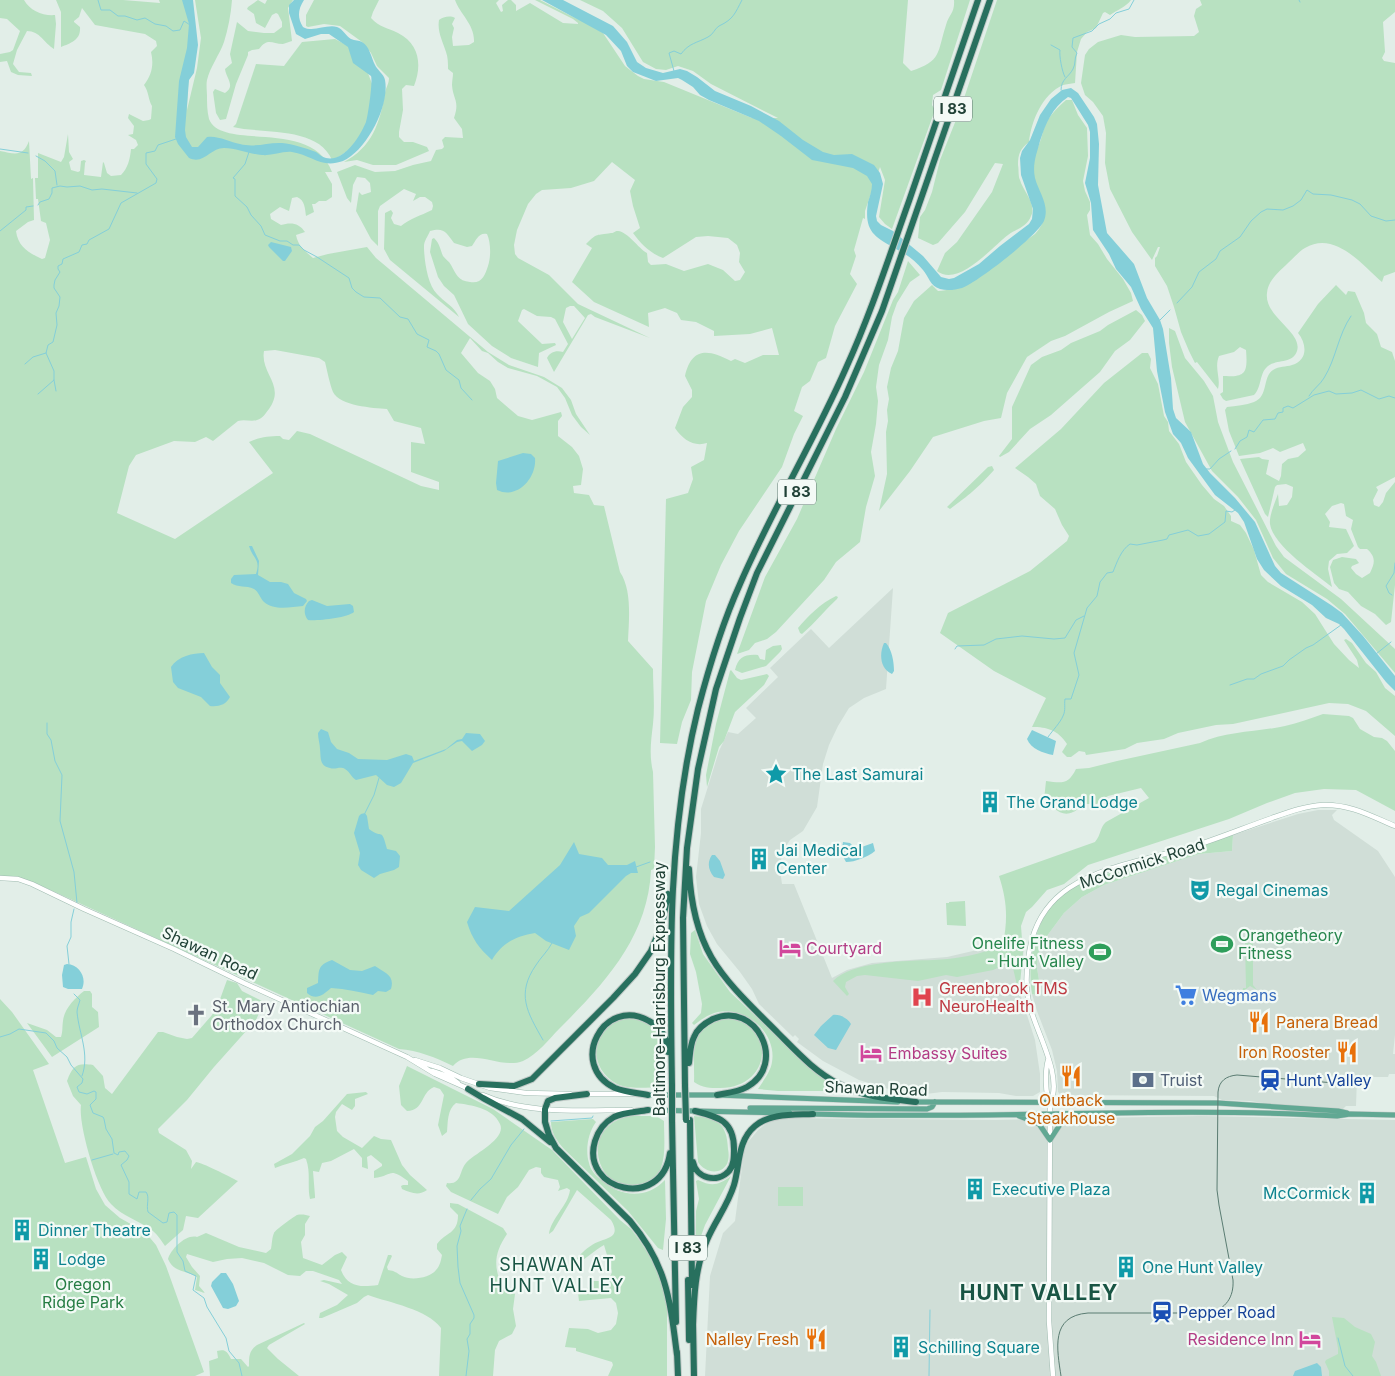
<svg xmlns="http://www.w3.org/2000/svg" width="1395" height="1376" viewBox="0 0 1395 1376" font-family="Inter,sans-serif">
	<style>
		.built { fill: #d0ded7 }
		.green { fill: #b8e1c1; fill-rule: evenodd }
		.water { fill: #84cfd9 }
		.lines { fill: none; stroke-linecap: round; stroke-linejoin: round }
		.stream { stroke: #84cfd9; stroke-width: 1 }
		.secondary-casing { stroke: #9fbbb0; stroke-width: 5.5 }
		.primary-casing { stroke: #c1cac7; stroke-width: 6 }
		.highway-casing { stroke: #c1cac7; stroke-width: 8 }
		.secondary { stroke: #fff; stroke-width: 4.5 }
		.primary { stroke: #61a893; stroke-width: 5 }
		.highway { stroke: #28705e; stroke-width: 6 }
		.tram { stroke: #5a7c72; stroke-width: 1 }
		.highway-bridge-casing { stroke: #c1cac7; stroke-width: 8; stroke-linecap: butt }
		.highway-bridge { stroke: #28705e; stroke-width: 6 }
		.labels { text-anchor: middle; stroke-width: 4.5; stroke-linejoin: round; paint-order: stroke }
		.shield { fill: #f3faf6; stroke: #5f7870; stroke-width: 1 }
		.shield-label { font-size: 15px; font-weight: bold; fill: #204136 }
		.culture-label { font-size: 16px; fill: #0d838f; stroke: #f3faf6; text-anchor: start }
		.street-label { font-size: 16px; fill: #204136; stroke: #f3faf6 }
		.leisure-label { font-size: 16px; fill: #27864d; stroke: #f3faf6; text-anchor: start }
		.hotel-label { font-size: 16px; fill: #b23c85; stroke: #f3faf6; text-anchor: start }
		.health-label { font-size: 16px; fill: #be3a42; stroke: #f3faf6; text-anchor: start }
		.shop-label { font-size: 16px; fill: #366cbe; stroke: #f3faf6; text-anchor: start }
		.worship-label { font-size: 16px; fill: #5b616d; stroke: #f3faf6; text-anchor: start }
		.food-label { font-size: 16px; fill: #c56008; stroke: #f3faf6; text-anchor: end }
		.service-label { font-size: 16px; fill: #4e5e75; stroke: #f3faf6; text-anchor: start }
		.transit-label { font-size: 16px; fill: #164399; stroke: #f3faf6; text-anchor: start }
		.park-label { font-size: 16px; fill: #257c43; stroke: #f3faf6 }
		.neighbourhood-label { font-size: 18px; letter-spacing: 1px; fill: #195544; stroke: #f3faf6 }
		.district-label { font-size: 21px; font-weight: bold; letter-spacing: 1px; fill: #195544; stroke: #f3faf6 }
	</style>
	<rect width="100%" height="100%" fill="#e2eee8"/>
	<path class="built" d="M893,588l-7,101 -22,9 -15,10 -11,18 -9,19 -6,19 -6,43 -14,24 -13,9 -8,12 -2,18 2,14h12l38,94 15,-8 25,-7 75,-6 56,-13h22l-5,29v20l15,47 5,34v18l-7,4h-17l-17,-3 -57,-1 -16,2 -34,-4 -33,-10 -36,-19 -26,-19 2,-3 -4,-4 -2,2 -34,-33 -7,-15 -12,-17 -23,-28 -10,-18 -8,-22 -3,-27 5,-44v-24l18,-58 9,-19 10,2 18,-16 -10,-10 32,-31 -8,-9 41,-39 18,19z
		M1318,810h19l-5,5 2,5 44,31 17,26v158l-2,19h2v20h-6l-1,3h-31l-1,29h-10l-4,4 -57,-4 -35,-5 -28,-1 -8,-4 -153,-1 -3,-3 -1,-21 -5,-21 -15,-39 -5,-17 4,1 5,-3 -4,-24 1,-14 6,-14 20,-27 18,-16 22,-12 95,-31 33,-3 1,-16 65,-21z
		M1201,1116l194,4v256h-690l5,-100 13,-43 12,-12 9,-69 4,-10 10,-12 9,-7 14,-5 215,2z"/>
	<path class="green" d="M0,0h24c6,11 19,16 31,15l1,9 -2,25c-10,-6 -14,-18 -27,-18l-10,19 -4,14 6,8 12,1 1,3 -14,-1 -7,-3 -4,-11 -7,1v-8l10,-2 3,-2 7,-19 -13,-12 -7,-1z
		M56,0h67l37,3 -1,-3h33l-5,110 10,-42 4,-30 -6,-38h37c-1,14 -4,29 -8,42 -4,12 -14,25 -17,38 -1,5 0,11 0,16 0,7 0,15 2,23 13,33 103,-2 123,53h-7l7,12v13l-6,4h-7l-4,3h-3l2,8 -8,4c-1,-7 -1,-16 -9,-19l-5,1 -3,13 -9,-4 -10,7 1,5 10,6c10,-3 18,-2 24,7l-9,3c2,11 9,16 17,23l15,-4 39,-7 9,11 112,94 21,13 35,12 18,11 9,12 5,14 14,21 -9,-8 -9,-12 -7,-17 -8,-11 -20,-11 -29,-8 -10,-6 -10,-9 -6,-2 -12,-13 -9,15 17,20 12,8 5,8 2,9 21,18 14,4 29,-8 1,4 -4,5v15l14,11 7,9 4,13 -2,16 -8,1 1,7 15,2 5,10 10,1 16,66c12,18 9,47 8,69l25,28c0,18 2,37 0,55 -2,17 -4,31 0,48l2,75 -1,22 -3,1c-3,67 -46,113 -91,158 -11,11 -23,27 -37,33 -23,9 -52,-15 -70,5 -17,-8 -35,-16 -54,-17l-366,-167 -16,-5 -17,-1v-725c15,3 23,6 29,-10l2,38 2,-1 1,42 -6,2 -12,9c2,16 13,22 26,28l3,-1 5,-18 -4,-17 -5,-2 -3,-22h-2l-1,-21h3v-25l23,9 3,-5 4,-23 1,18 4,7 -4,3 2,8 7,2 2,-1 1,-10 3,-1 2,1 -1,2 -1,12 17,2 2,-15 1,1 3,10 4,3 10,-1c7,-7 9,-16 10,-26h3l4,-4 -2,-5 -8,-5 5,-1 1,-8 -6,-8 1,-4 14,7 6,-1 2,-1 1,-13c-4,-7 -3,-14 -8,-21 8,-10 10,-21 7,-33l6,-6 -1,-5 -11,-7 -50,-9 -13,-17 -3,9 -5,4v1l6,5c1,13 -9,16 -19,20v-35zM275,350l44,8 6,4c2,8 5,23 8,30 7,14 40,16 54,17l7,12 27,7 4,16 -14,-2v30l28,10v8l-18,-4 -111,-52 -13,-3 -8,9 -6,-1 -3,-3c-11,0 -20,1 -31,6l24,31 -98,66 -58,-26 12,-47 7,-11 38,-14 21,1 11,-5 7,4 25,-20c7,-2 13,1 19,-1 6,-2 8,-6 12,-11 17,-24 -9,-35 -5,-58z
		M258,0l7,4 2,-4h26l-5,8 4,33c-1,0 -8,3 -9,3 -11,0 -15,-7 -24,5l-7,1 -4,2v3l-12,29 -10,35 -6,1 -4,-7 -3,-21 2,-3 10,4c11,-7 1,-15 0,-24l7,-6 -2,-9 7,-32 11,9 16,2h10l8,-6v-5l-4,-8 -2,-1 -4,2 -7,13 -9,-5 -2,-9 -7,-5 1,-2z
		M314,0h65l-6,12 -2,6c8,9 17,10 27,15 22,11 24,33 16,53l-8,-1 -4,4 1,21 -4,22v5l5,5h9l14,5 2,4 -33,14h-23l-16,-5 -13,2c28,-15 36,-39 41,-69 1,-6 4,-9 4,-15l-12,-12 -6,-13 -9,-11 -22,-16 -16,-2 -16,3 -2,-1v-11z
		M455,0h44l-3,3 5,9 2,-1 -1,-6 6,-5h3l5,5v6l14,-8 33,20 15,1v-1l-5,-4 -38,-19h5l39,20 6,1 18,12 22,33 13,10 6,3 20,3 88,36h26l-67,-34 -18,-13 -15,-5 -12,4 -10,-1 -13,-7 -21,-34 -19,-17 -23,-11h328l-5,63 8,8c31,-10 26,-18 35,-46 3,-11 9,-12 8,-25h16l-29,90 -8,5 -1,10 3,5 -43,119 -7,-5 -6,-7 6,-37 -5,-13 -15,44v8l-2,-1 -9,32 2,6 -6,18 7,10 -22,42 -9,32 -8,4 -8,19 -8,6 -8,24 9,5 -9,18 -12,33 -43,64 -18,34 -15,36 -14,71 -1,28 -9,22 -5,22 -17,-1 6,-244 22,-6 5,-14 -2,-12 13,-7 3,-17c-13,4 -24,-3 -32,-15l8,-21 9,-10v-7l-7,-14c7,-30 24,-26 46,-15l4,-2 10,4 18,-8h16l-7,-27 -22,6 -36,2v-5l-18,-9 -15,-2 -4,-7 -12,-5 -17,5 1,14 -55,-25 -22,-20 20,-34 -6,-4c12,-12 10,-8 25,-11 4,0 3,-2 7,-2 10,1 20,17 29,22l1,9 3,3 15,-1 18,7 24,-7 15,6 12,11 5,-1 5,-8 -6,-10 1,-9 -3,-8 -9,-7 -20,-2 -12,1 -33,21c-13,-5 -22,-14 -30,-25l7,-5 -7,-22 -3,-15 5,-11 -23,-18 -18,19 -23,7 -29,2 -6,4 -8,10 -11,26 -3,15 1,9 3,4 31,17 29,29 72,34 -55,-21 -4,-3 -3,1 -34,57 -7,-14c3,-6 9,-8 16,-6l5,-8 -13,-25 -4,-2 -14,-1 -13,-7 -2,1 -4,11 2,2 20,19 2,2 13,-1 1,2 -17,8 -1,14 -27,-9 -19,-12 -24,-22 -14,-29 -10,-9 -6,-9 -8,-25 2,-13 2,-1c6,6 6,11 9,18 2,3 6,5 8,9 5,9 7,16 19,17 12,2 15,-7 18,-16 3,-9 3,-23 -1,-32 -8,-2 -11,6 -15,12l-5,1 -13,-4c-8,-11 -10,-16 -24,-12 -2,5 -6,10 -6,15 0,12 3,38 13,48 7,8 17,12 22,23l-69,-57 -6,-11 1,-36 6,-3 2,3 -2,5 3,6 7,2c10,-8 19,-10 31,-16l1,-4 -1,-4 -7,-5h-5l-7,4 3,-7 -12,-5 -24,17 -2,5v35l-7,-7 -15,-28 3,-19 3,3 9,-3 -1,-9 -5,-5 -8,-1 -4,8 -2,18 -4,-5 -10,-26 18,-7 20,7 20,-1 18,-6 18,-4 5,-11 6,-1 2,-2 -2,-7 3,-3 18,1 -1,-9 -8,-11c6,-18 -1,-18 -2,-33 0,-4 1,-8 1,-12l-5,-4c0,-5 0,-12 -2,-17 -3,-10 -9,-20 -7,-32 4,-3 11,-5 16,-2l-3,6 2,4 -2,9 1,9 16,-1 5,-3c1,-17 -14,-28 -19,-42zM570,306h4l11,12 -13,21 -9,-17 3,-14z
		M997,0h134c-5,7 -14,10 -21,15l-5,-3 -2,1 -7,15 -9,4 -6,7 -4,13 -2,31c-4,1 -9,1 -12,2 -21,9 -32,37 -34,57 -9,7 -11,12 -11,23 1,5 0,11 2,15 3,11 17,24 11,36 -4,11 -15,13 -23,19 -16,12 -50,53 -71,36l8,-18 12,-11 35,-50 11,-28 -8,-1 -30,49 -27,31 -5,2 -15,-7 2,-21 5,-7 7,-18 8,-32 20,-50z
		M1200,0h195v12l-12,10 2,30 -3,6 2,3 11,2v209l-11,4 -2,6c-20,-17 -47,-52 -77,-34 -6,3 -11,10 -17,15 -8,8 -20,17 -21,30 -3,24 36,39 30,58 -4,13 -20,8 -29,15 -9,7 -6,21 -14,29l-28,6 -3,-2 -3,-5 3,-2v-16c22,1 25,-2 23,-26l-6,-3 -6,5 -15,4c-5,12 2,22 -1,33l-21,-27 -2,1 -6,-12 -8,-19 -7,-25 -7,-21 -12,-20v-8l2,-2 3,-9h-2l-6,13 -20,-28 -22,-43 -5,-26 1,-30 -3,-17 -10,-14 -8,-7 -4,-12 4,-28 4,-6 9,-7 23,-7 14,2 59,-1 5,-4 -5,-16 2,-7 6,-4z
		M335,39l25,13 17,45 -12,42 -34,23 1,-2c-14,-34 -70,-26 -99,-33l3,-3 20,-60 28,2 18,-24z
		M1066,100h6l6,15 9,13 1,28 -5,25 2,10 5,11v8l-3,5 3,20 8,9 9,15 16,20 8,14 2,8 -24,11 -44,24 -14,5 -24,16 -20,36 -6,25 -17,3 -51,16 -23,34 -31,40 8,-37 -1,-42 2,-11 -1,-11 2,-11 -2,-12 4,-19 7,-17 6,-33 10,-17 18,-16 6,6c23,1 77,-43 97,-57 18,-19 6,-34 -1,-55 -2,-7 -1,-17 -1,-24 9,-11 8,-22 14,-34 5,-8 12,-15 19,-21z
		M908,261l12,14 -10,7 -13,21 -5,14 -4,23 -9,25 -3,22 2,14 -2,23 -5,28 4,24 -9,31 -6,35 -24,20 -12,18 -48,52 -9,7 -12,4 -6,7 -12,4 28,-77 32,-58 39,-90 28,-57 29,-72 5,-8z
		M1336,285l10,10 2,-4 7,1 9,21 2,10 11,11 4,13 11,5 3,9v116l-19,10 2,3 -5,10 1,5 5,2 4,-5 3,-9 9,-11v103l-4,37 -5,3 -11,-11 -14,-8 -13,-14 -9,-3 -5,-6 -4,-16 3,-7 9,-3 14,2 3,4 -7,3 -1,2 5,6 6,4 8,-5c5,-10 6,-16 -3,-24h-7l-2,-2 -7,-18 2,-9 -7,-4 -2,-12 -3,-1 -9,3 -7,8 5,8 -1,5 17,2 8,17 -7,7 -10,1 -8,7 -1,8 4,18c-16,-13 -59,-41 -62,-63 -1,-8 5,-22 8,-30l1,12 8,-1 5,-8 1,-10 -7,-3 -9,1 -2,2 -7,30 -3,-3 -25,-55 19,-2 3,2 7,1 -3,14 13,7 2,-5 1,-12 6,-5 10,-2 8,-7 -3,-7 -23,9 -7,-4 -13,5 -21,3 -10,-25 -4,-21 2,-3c9,-1 19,-2 27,-5 15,-6 8,-25 19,-32 6,-4 13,-3 19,-5 16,-5 15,-21 6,-32l20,-29z
		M1136,310l6,5 3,6 -15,19 -15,11 -15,21 -49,43 -21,14 -21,23 -9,5 -1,-1 13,-17v-32l19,-42 11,-8 19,-7 10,-7 29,-12 8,-6z
		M1169,328l6,3 10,27 19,23 9,15 5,26 15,40 43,84 8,11 57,42 54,50v24l-50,-59 -18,-15 -41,-25 -13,-16 -17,-38 -18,-23 -26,-26 -27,-49 -13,-55 -3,-24z
		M1142,353h6l3,6 -1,9 8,16 6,32 4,6 1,9 10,13 7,18 16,23 12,14 10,7 7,10v5l9,4 6,8 8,17 7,25 7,7 34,20 13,12 19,30 15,16 10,8 -2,-8 -13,-20 2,-1 6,4 14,20 10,9 9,16 10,8v40l-29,-25 -18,-7 -19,-1 -96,21 -17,1 -38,8 -14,6 -27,4 -12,6 -39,6 -1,-3 -6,-1 -8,6h-4l-5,-5 5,-8c-9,-14 -20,-17 -35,-17l14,-29 -52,-27 -54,-38 8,-20 82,-42 37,-30 2,-5 -7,-11 -7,-16 -15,-13 -4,-12 -8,-7 -13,-9 46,-39 43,-46z
		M992,466l2,4c-16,18 -25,25 -44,39l-3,-2 41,-40z
		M836,596l2,1 -1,2c-12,11 -22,24 -35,35l-2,-1 -2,-5c10,-12 23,-25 38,-32z
		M781,645l1,4 -2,3 -14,14 -24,7 -7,-3c3,-13 10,-16 23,-15l2,4 5,1 1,-10 7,-4z
		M731,670l6,8 4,2 26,-6 2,2 -5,9 -29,27 -11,29 -5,6 -12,40 -1,-12 10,-51 14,-53z
		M1323,714l26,2 4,2 7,11 14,8 8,1 5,3 8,10v60l-39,-21 -32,-1 -29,4 -28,10 -38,16 -141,46 -24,19 -17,6 -15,17 -6,5 -5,14 2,27 -4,41 -6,-26 -6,-4 -14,6 -36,7 -11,-2 -28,6 -53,-6 -8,1 -11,6 -1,5 4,7 -2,2 -14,-15c19,-20 74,-20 100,-21 22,-1 48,-5 68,-15l2,-1c5,-26 4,-43 -4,-68l96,-34c6,-7 5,-15 11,-20l43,-24 -8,-10 -33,8 -11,8h-14c-4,3 -6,7 -10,8 -12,6 -21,-6 -29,-12l2,-19c16,2 22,4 30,-12l13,-1 28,-7 83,-18c27,-12 57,-11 85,-17 13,-3 26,-8 38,-12z
		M1233,835l-1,16 -33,3 -95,31 -22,12 -18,16 -20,27 -6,14 -1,14 4,24 -5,3 -4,-1c-6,-38 5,-88 42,-107 23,-11 48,-18 72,-25 29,-9 58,-17 87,-27z
		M965,901l1,25 -19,-1 -1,-22h3v-1z
		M695,930l8,24 27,38 88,83 12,9v6l-6,1h-46l-20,-2c5,-8 13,-18 14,-27 5,-29 -26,-56 -54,-50 -9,2 -16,7 -24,13l-2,-2 9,-10 1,-9 -6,-32 -6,-18 1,-21z
		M1245,943h8v42l4,5 -7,-4 -5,4h-2v-2h3z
		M227,980l10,3 5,8 22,11 -8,18 -42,47 -27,33 -29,29 1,4 27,17 6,11 -1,8 5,-7c5,0 34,15 42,19l-40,37 -12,-2 -3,14 -18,16c-3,-4 -7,-11 -12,-15 -13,-10 -31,-15 -42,-27 -14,-14 -33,-80 -30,-99l-8,-9 -6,-15c6,-16 10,-18 26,-16l10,11 2,12 7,6 46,-62h5l14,5 10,2 5,-1 20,-23 7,-13z
		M84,991h6l2,3v13l6,5 1,15 -47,30 -25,-34 20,7 9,7h5c2,-6 1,-10 2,-16 1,-12 12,-23 21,-30z
		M0,999l12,13 37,52 -16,6 32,93 21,-6 10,32 9,16 15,13 25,14 11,13 10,21 38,106 -9,4h-195z
		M625,1018c4,0 11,-1 15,1 29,9 23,44 23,68 -14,0 -34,3 -46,-3 -23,-12 -28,-40 -10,-58 5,-4 12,-6 18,-8z
		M726,1018c51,4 47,70 -6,70 -11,0 -17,0 -26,-6 1,-19 -5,-50 16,-59 5,-3 11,-3 16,-5z
		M407,1066l86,43 59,41 68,70 11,9 9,12 13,20 8,19 6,25v71h-59l5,-11 -1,-3 -36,-11v-3l-11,-1 4,-19 19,1 10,4 13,-3 5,-6 2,-11 -2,-10 -5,-5 -32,3 -1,-8 9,-4 4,-8h10l9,-4 2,-5 -8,-27c-10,5 -19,16 -30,19v-3c5,-5 11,-12 18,-16 11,-8 31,-5 19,-25l-34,-30 -24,41 -4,3c2,-16 19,-28 21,-44l-3,-2 -9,3 2,-4 -2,-7 -14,-3 -3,-4v-5l-5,-1 -7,3 -11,17 -11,10 -9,17 -47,-22 -5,-6 1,-3c15,2 12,-12 19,-20 7,-9 41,-24 34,-39 -7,-16 -29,-19 -44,-21 -9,7 -8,19 -9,29l-5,4 -4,-11 6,-30 -4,-6 -6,-2c-14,6 -9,23 -27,24l-6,-6 -2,-19z
		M366,1092l2,2 -13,5v7l-3,4 -10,-6 -6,8 -1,5 2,14 6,6 19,11 12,-12 7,3 10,1 11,25 8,10 17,15c-8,6 -16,3 -25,-1l-1,-3 2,-1h5v-4c-20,-15 -15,-5 -34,-3v-7l8,-5v-2l-11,-9 -4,2 1,12 -6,-2v-9l-8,-9 -23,12 -9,2 -3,9 -6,-1 2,25v2l-5,1c-3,-14 1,-26 -4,-40l-2,-1c-9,4 -19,6 -29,10l-1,-4 18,-10 18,-18 5,-9 8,-6 24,-27z
		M630,1116h26l8,5c0,15 2,33 -3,47 -2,7 -9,12 -16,15 -46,19 -71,-56 -15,-67z
		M694,1116c24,2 33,8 34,33 1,5 1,10 -1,15 -7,12 -23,8 -29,-2z
		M593,1119l3,3c-8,11 -11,28 -7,41 1,6 6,12 11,16 19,18 46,21 65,1l1,39 -3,31 -5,-2 -30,-37 -64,-62c-7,-8 -13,-16 -13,-27z
		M731,1176l-26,49 -9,25v-39l3,-12 -3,-18 2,-1c14,7 21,5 33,-4z
		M778,1187h25v19h-25z
		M450,1203l8,1 45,24 4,6c-13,19 -14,33 -4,54l12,6 -2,15 3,17 -4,8 -13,7 -4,9 -2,26h-54l2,-48c-14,-19 -51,-25 -73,-33l-4,2 -7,6 -35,15h-3l1,-5 17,-8 11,-10 -19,-11 -9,-3 4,-1 18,4 -3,-4 -26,-9h-7l-6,5 -12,-1 -24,-12 -22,-5 -15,1 -14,3 -26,-8 -1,3 6,10 8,9 -1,10 6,7 -10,-3 2,-13c-11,-7 -23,-4 -29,-18 3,-10 18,-25 29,-22l9,-4 33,14 27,6 5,-4c1,-5 1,-12 3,-16 1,-3 21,-17 23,-18 5,-1 9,0 13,1l-5,8v11l-4,7 2,16 19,7 13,-10 7,-3 5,5 -6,13c7,18 20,17 37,15l10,-30h3l1,1 -5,11 1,3c7,1 7,2 14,6 9,5 28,2 34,-6 4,-4 5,-10 6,-15l-5,-6v-5c9,-12 21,-10 21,-29l-8,-8z
		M1332,1317l12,1 11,9 16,7 4,8 -3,14 4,6 5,14h-52v-5l-4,-9 1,-2 12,-6v-6z
		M304,1323l1,1 -36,21 -2,3 11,11 21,17h-89l-1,-15 9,-3 -1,-7c8,-2 10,0 14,8h10l7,8 1,-1c0,-10 0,-15 8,-21z"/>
	<path class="water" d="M182,0h11l5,45 -4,28 -5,7 -4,50 1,7 6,10h6l9,-10c10,-2 23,5 33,7 15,4 28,-2 42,-1 11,1 23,5 34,9 3,2 6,5 10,6 19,4 34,-22 40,-36 2,-6 7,-41 5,-46l-18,-13 -5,-16 -19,-13h-8l-16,5 -9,-5 -7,-21v-8l5,-5h10c-6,9 -7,18 -1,27 10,6 23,-3 34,0 6,2 9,9 14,12 4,2 8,1 11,3 8,5 9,15 13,23 2,5 9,9 10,15 5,26 -19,71 -42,81 -22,8 -31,-6 -51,-9 -10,-1 -20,4 -30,3 -13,-1 -25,-7 -38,-7 -14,0 -20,17 -35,10l-11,-14 -3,-7 4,-56 8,-33 2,-24z
		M542,0h21l50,26 14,16 10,20 9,6 17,5 17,-4 7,2 10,6 18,14 36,15 28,15 24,19 20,12 11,3 18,-1 22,11 6,8 3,11 -7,32 1,5 4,4 12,6 30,25 18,21 8,2 5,-1 25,-14 21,-18 29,-22 3,-5 1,-10 -12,-34 -1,-17 2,-7 8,-11 10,-25 11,-16 11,-9 9,-2 7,5 16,24 3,7 2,20 -1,41 9,48 27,31 13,34 13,22 3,9 8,49 2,31 3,9 15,14 12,32 7,9 25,25 20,24 20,44 6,7 50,32 11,8 21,23 32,40v15l-9,-9 -42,-53 -5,-5 -13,-6 -14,-13 -31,-19 -17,-16 -7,-11 -13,-37 -6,-9 -23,-18 -27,-37 -7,-15 -8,-9 -8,-22 -8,-41 -4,-43 -12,-19 -10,-22 -15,-18 -7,-15 -16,-24 -2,-27 -6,-20 5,-25v-26l-2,-7 -17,-27 -3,-1c-16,11 -22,26 -28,44 -3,12 -8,23 -5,37 4,15 15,27 9,43 -7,15 -66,61 -82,67 -7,2 -15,3 -22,1 -10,-3 -11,-12 -17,-19 -8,-10 -17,-16 -27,-21 -23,-13 -32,-18 -28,-47 2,-6 4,-12 4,-18l-5,-8 -14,-8 -41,-8 -31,-24 -22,-15 -50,-21 -9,-5 -7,-8 -11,-7 -4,-2 -22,3 -23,-9 -6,-6 -6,-15 -15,-16z
		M271,242l20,5 1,4 -7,10h-2l-14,-14 -1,-2z
		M523,453l8,1 4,4c2,20 -18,42 -38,32l-1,-7 2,-22z
		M249,546h3l7,15 -1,14 12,7h11l7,2 6,9 12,6 1,2 -4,5c-12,1 -29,5 -39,-4 -4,-4 -5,-10 -10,-13 -8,-4 -16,-1 -23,-6v-4l3,-4 22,-1c5,-15 -3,-15 -7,-28z
		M312,600l15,6 23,-2 3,2 1,6c-7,6 -37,9 -46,8 -5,-6 -4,-14 1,-19z
		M884,643h2c6,7 8,19 8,28l-2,3c-12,-5 -13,-20 -8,-31z
		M204,653l8,14 8,8v8l10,14c-4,8 -12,10 -20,9l-9,-9 -23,-9 -5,-6 -2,-15c7,-11 22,-14 33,-14z
		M321,729l7,3 3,10 6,7 12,4 9,6 29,1 19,-6 6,2 2,5 32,-12 11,-9 5,-1 4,-6 14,1 5,7 -3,4 -10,6 -10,-10 -5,1 -13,9 -31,12 -12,20 -7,4 -7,-2 -11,-10 -20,5c-5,-3 -6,-8 -11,-11 -5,-3 -10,1 -15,-1 -11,-2 -9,-11 -10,-19 0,-5 -2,-10 -2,-16z
		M1032,730l24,11 -3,14c-10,-2 -22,-6 -26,-16z
		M365,813l2,3 2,13c14,11 12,-3 18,20l9,2 4,5 -1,11 -5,3 -14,4 -6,4 -13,-8 -3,-5 2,-12 -6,-20 5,-17 2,-2z
		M574,842l5,12 23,4 6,7h19l8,-4 3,12h-7l-5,3 -37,37 -9,4 -6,9 2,10 -7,14 -23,-9 -11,-8c-19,3 -33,10 -43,27 -13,-12 -20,-21 -25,-38l8,-15 34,4 51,-46z
		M843,842l7,1 6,6 17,-6 2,8c-7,6 -20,11 -29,11l-5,-9z
		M712,855h3l5,6 5,14 -2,4 -9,-2c-6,-7 -7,-15 -2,-22z
		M332,960l18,10 12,1 13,-5c10,7 20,9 16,23l-5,3 -8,-1 -5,4c-14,-3 -27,-6 -42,-7 -8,7 -15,13 -24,5v-5l11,-5c1,-12 -1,-18 14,-23z
		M67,964c13,1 20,14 15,25h-14l-5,-2 -1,-12 2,-10z
		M833,1015c6,-1 15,3 18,9l-15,26 -8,-2 -14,-13 7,-9z
		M221,1273h5l7,11 6,17 -3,5 -8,3 -5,-1 -12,-22 1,-4z
		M1317,1363l4,4 1,9h-29l2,-5z"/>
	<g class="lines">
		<path class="stream" d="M98,0l3,10h9l8,6h7l12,4 8,-2 10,6 11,2 7,5 7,-1 4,-9 6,4
			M1299,0l1,2
			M1051,45l9,5c-1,5 2,22 5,27
			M674,71l-5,-18 5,-2 7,3c8,-11 16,-11 27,-17 5,-2 7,-9 11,-11 15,-7 16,-13 23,-26
			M1061,90c0,-11 8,-13 12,-21 3,-5 1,-11 4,-16l-5,-6 1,-9 19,-7 7,-7 11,-5 6,-6 13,-4 5,-9
			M0,149l28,4
			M249,152l-4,12 -12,14 2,1v17l12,11 4,8 10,11 4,9 15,6h7l6,4h6l5,5 13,7 32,21 3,10 4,4 8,5 16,1 20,19 8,2 9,15 12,6 -2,7 9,4 3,3 7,16 13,10 2,8 11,12
			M36,156l9,5 10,10 2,14
			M38,205l2,-3 9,-3 3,-6v-5l8,-2 7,1 13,-1 12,4 10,-1 35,4
			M0,231l26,-21v-3l7,-1
			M1177,303l15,-16 7,-15 17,-13 4,-8 20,-14 11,-16 10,-9 6,-3 16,1 10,-4 8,-6 6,-10 6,4 18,1 21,5 8,4 11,12 15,5 9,-1
			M1160,320l10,-10
			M25,364l8,-7 13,-4
			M54,380l2,11
			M38,394l16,-14v-9l-8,-18 2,-8 5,-3 4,-17 -1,-12 3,-7 1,-9 -6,-9v-3l1,-5 5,-8 -2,-3v-3l4,-2 1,-5 16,-7 3,-7 5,-1 2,-4 20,-11 12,-26 35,-20 1,-4 -11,-15v-11l9,-2 3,-6 18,-6
			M1309,396c4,-7 11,-11 15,-18 12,-19 14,-43 27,-62
			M1235,449l5,-8 7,-4 2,-7 5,2 9,-12 12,-1 3,-6 5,-1v-4l5,-2 5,2 21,-13 15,-4 7,3 16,-1 9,-3 18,9 10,-3 6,2
			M1205,469h5l9,-10 12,-8
			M1392,595l-3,-2 -3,-7 8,-13 1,-10
			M955,649l2,-3 27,-1 12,-6 26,-3 32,3 11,-1 11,-18 8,-4
			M1376,654l15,-12
			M1230,685l17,-6h7l7,-5 22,-8 6,-6 17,-12 7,-3 28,-20
			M47,723v11l4,6 4,21 7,14 -2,46 14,51 3,31
			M1048,737c5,-7 12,-14 15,-21 3,-6 1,-11 2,-17h6l8,-24 -5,-22 13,-45 10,-12 3,-14 4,-5 3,-4 6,-1c4,-10 8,-22 17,-28l7,1 26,-5 4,-1 2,-4 19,-5 10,6 11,-2 16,-12 1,-11 6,1 3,-2
			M365,813l9,-18 5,-17
			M636,867l14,-5
			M69,964l-2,-18 4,-9v-15l3,-13
			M74,994l6,6c-1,4 -3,8 -3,12 2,22 13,42 5,64
			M0,1037l10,-3 9,-5 27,4 8,8 3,7 10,9 4,8 12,14 -1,4 -5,4 2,5 8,2 7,-3 2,1v7l-6,6 3,8 10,4 1,2 2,10 6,10 2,14 4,2 1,-3 6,-1 4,5 -2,4 -6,5 8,17v12l8,5 2,-7h7c4,5 0,13 2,20l15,11 4,-1 2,-9 5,-1 3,3v37l6,9 2,10 11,5 -3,14 11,8 3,9 19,31 3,13 10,12 3,13
			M543,1040c-16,-28 -27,-46 -7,-75 5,-8 12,-14 16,-22
			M551,1121l41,-3 1,-2
			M92,1160l21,-6
			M471,1200l9,-11 11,-10 20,-34 13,-16
			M1338,1338l7,28 8,10
			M466,1376l3,-25 -2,-12 3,-5v-10l4,-6v-3l-14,-32 -2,-16 -1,-21 4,-15 -1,-5 7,-17
			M929,1376l1,-66"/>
		<g class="secondary-casing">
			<path id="secondary" d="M0,878l18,1 14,5 52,25 90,40 70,34 163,74 28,17 34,15
				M415,1060l25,8 21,10 29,10 36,5 44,1
				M1048,1060c-3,11 -3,34 2,44
				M432,1071l18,6 8,6
				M585,1094h47
				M483,1095c46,20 99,15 148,15
				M1053,1376l-4,-55 1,-217c14,-28 -15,-73 -21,-101 -5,-21 -2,-43 3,-64 6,-21 19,-39 37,-51 34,-23 86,-30 125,-42 26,-8 52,-19 78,-28 17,-6 33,-12 51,-13 27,-1 48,11 72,21"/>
		</g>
		<g class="primary-casing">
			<path id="primary" d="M648,1095h69l181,7
				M914,1102l304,1 120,8 9,2
				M750,1108l177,1 5,-2 3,-5
				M648,1110l142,3
				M811,1114c175,6 351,-8 526,2l13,-2 45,1
				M1019,1116l20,8 11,16 11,-17 17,-8"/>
		</g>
		<g class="highway-casing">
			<path id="highway" d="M689,869c4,84 33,108 89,164 19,19 37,39 61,51 24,13 51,15 77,18
				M689,1063c1,-8 1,-18 5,-26 3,-8 11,-14 19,-18 43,-19 75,45 34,68 -9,5 -20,6 -30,8
				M479,1084l35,2 18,-7 81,-81 22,-24 16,-23 11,-27 6,-30
				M672,1086c-2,-129 -5,-251 26,-377 11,-42 24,-85 42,-125 32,-74 74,-143 106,-216 25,-55 43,-111 63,-167 23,-67 46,-134 69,-201
				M685,1086l-2,-168 4,-70 11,-79 18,-80 24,-71 17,-45 88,-176 37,-86 108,-311
				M468,1089l15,9 39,21 28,23
				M587,1094l-32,4 -7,3 -3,8v13l4,13 7,13 74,73c37,44 40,79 47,134
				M648,1095c-11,-2 -23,-3 -33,-7 -48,-23 -11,-93 34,-67 12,6 18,18 19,31
				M648,1110c-11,2 -24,2 -34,7 -9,5 -16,14 -19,24 -15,50 67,70 75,12
				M672,1120l4,202
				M690,1120l2,165
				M693,1162c3,16 24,22 36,9 5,-6 5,-14 5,-22 0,-28 -15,-32 -39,-38
				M688,1280l1,60
				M693,1322l1,54
				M693,1326c1,-30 2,-58 14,-86 8,-19 21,-35 27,-55 6,-20 3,-44 21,-59 15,-13 40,-11 58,-12
				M677,1352l1,24"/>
		</g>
		<use href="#secondary" class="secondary"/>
		<use href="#primary" class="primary"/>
		<use href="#highway" class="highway"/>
		<path class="tram" d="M1061,1376c-4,-27 -11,-60 27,-63h121c17,-4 25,-16 24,-33l-14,-75 -2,-15 1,-98c1,-11 8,-16 19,-17l110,9"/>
		<g class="highway-bridge-casing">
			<path id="highway-bridge" d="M672,1086v34
				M685,1086l1,34"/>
		</g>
		<use href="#highway-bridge" class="highway-bridge"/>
	</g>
	<defs>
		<g id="sight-bare" transform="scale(1.725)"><path d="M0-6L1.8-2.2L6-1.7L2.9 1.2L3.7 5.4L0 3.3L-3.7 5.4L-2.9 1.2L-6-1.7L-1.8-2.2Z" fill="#0f9aa8" stroke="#f3faf6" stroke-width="2.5" paint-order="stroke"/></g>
		<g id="building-bare" transform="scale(1.725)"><path d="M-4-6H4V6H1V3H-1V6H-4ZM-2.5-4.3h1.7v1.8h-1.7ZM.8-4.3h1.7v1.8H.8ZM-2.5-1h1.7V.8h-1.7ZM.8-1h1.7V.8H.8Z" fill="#0f9aa8" stroke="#f3faf6" stroke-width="2.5" paint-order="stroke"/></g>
		<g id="theatre-bare" transform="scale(1.725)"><path d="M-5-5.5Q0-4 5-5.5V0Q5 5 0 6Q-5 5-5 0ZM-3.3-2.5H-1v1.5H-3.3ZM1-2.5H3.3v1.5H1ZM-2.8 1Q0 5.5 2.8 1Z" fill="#0f9aa8" stroke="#f3faf6" stroke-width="2.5" paint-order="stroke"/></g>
		<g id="stadium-bare" transform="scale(1.725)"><path d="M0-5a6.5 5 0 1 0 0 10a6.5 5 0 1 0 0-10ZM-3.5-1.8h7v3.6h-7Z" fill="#2e9e5b" stroke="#f3faf6" stroke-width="2.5" paint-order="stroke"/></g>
		<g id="hotel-bare" transform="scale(1.725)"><path d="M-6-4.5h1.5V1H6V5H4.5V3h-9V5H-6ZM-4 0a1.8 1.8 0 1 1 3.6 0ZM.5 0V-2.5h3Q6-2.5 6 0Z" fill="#d1479c" stroke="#f3faf6" stroke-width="2.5" paint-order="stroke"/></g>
		<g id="supermarket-bare" transform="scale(1.725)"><path d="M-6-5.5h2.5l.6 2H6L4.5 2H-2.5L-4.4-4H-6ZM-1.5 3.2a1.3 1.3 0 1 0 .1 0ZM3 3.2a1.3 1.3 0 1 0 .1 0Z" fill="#3f7fe0" stroke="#f3faf6" stroke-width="2.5" paint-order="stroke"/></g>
		<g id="hospital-bare" transform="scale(1.725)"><path d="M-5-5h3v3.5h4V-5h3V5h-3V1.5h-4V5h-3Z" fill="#e0444e" stroke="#f3faf6" stroke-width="2.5" paint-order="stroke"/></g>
		<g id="church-bare" transform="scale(1.725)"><path d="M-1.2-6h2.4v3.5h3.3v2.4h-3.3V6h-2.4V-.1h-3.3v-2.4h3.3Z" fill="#6b7280" stroke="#f3faf6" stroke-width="2.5" paint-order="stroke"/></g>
		<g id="restaurant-bare" transform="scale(1.725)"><path d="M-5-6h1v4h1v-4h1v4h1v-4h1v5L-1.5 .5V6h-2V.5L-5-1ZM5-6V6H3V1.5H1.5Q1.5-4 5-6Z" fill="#e8710a" stroke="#f3faf6" stroke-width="2.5" paint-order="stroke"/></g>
		<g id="bank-bare" transform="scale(1.725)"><path d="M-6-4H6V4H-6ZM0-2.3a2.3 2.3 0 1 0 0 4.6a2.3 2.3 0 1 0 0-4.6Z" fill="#5c6f8a" stroke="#f3faf6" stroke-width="2.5" paint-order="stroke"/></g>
		<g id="station-bare" transform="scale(1.725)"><path d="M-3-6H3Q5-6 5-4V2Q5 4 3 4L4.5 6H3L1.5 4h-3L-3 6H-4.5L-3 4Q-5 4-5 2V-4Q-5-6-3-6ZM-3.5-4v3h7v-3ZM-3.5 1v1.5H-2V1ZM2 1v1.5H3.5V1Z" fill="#1a4fb4" stroke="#f3faf6" stroke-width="2.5" paint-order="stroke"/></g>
	</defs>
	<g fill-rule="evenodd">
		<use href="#sight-bare" x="776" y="774"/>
		<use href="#building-bare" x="990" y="802"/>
		<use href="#building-bare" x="759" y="859"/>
		<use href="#theatre-bare" x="1200" y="890"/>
		<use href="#stadium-bare" x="1222" y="944"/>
		<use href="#hotel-bare" x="790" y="948"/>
		<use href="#stadium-bare" x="1100" y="952"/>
		<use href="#supermarket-bare" x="1186" y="995"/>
		<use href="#hospital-bare" x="922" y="997"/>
		<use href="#church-bare" x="196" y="1015"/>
		<use href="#restaurant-bare" x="1259" y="1022"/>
		<use href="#restaurant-bare" x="1347" y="1052"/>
		<use href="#hotel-bare" x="871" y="1053"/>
		<use href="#restaurant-bare" x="1071" y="1076"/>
		<use href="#bank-bare" x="1143" y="1080"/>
		<use href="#station-bare" x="1270" y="1080"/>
		<use href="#building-bare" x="975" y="1189"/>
		<use href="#building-bare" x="1367" y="1193"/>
		<use href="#building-bare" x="22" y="1230"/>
		<use href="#building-bare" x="41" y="1259"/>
		<use href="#building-bare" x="1126" y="1267"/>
		<use href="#station-bare" x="1162" y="1312"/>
		<use href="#restaurant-bare" x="816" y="1339"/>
		<use href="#hotel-bare" x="1310" y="1339"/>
		<use href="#building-bare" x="901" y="1347"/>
	</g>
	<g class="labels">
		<g class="shield">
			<rect x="934" y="96.5" width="38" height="25" rx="4"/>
			<rect x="778" y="479.5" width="38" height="25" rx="4"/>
			<rect x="669" y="1235.5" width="38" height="25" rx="4"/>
		</g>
		<g class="shield-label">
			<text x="953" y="114">I 83</text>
			<text x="797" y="497">I 83</text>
			<text x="688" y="1253">I 83</text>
		</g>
		<g class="culture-label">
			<text x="792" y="780">The Last Samurai</text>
			<text x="1006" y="808">The Grand Lodge</text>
			<text x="776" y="856">Jai Medical<tspan x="776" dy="18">Center</tspan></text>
			<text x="1216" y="896">Regal Cinemas</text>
			<text x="992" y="1195">Executive Plaza</text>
			<text x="1350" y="1199" text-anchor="end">McCormick</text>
			<text x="38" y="1236">Dinner Theatre</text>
			<text x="58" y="1265">Lodge</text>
			<text x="1142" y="1273">One Hunt Valley</text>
			<text x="918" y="1353">Schilling Square</text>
		</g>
		<g class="street-label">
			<text transform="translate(1142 863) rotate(-18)" y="6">McCormick Road</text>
			<text transform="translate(210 953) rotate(25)" y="6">Shawan Road</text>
			<text transform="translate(659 989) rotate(-90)" y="6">Baltimore-Harrisburg Expressway</text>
			<text transform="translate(876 1088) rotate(2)" y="6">Shawan Road</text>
		</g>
		<g class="leisure-label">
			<text x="1238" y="941">Orangetheory<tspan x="1238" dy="18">Fitness</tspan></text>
			<text x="1084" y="949" text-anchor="end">Onelife Fitness<tspan x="1084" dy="18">- Hunt Valley</tspan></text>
		</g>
		<g class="hotel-label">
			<text x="806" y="954">Courtyard</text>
			<text x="888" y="1059">Embassy Suites</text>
			<text x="1294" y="1345" text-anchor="end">Residence Inn</text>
		</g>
		<g class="health-label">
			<text x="939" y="994">Greenbrook TMS<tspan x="939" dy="18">NeuroHealth</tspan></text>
		</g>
		<g class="shop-label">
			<text x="1202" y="1001">Wegmans</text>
		</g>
		<g class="worship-label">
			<text x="212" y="1012">St. Mary Antiochian<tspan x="212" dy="18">Orthodox Church</tspan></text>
		</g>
		<g class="food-label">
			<text x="1276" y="1028" text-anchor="start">Panera Bread</text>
			<text x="1330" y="1058">Iron Rooster</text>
			<text x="1071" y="1106" text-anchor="middle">Outback<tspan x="1071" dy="18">Steakhouse</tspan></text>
			<text x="799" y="1345">Nalley Fresh</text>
		</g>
		<g class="service-label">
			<text x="1160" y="1086">Truist</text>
		</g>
		<g class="transit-label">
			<text x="1286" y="1086">Hunt Valley</text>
			<text x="1178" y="1318">Pepper Road</text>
		</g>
		<g class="park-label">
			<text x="83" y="1290">Oregon<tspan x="83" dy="18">Ridge Park</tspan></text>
		</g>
		<g class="neighbourhood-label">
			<text x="557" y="1271">SHAWAN AT<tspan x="557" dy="21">HUNT VALLEY</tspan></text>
		</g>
		<g class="district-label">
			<text x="1039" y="1300">HUNT VALLEY</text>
		</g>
	</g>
</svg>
